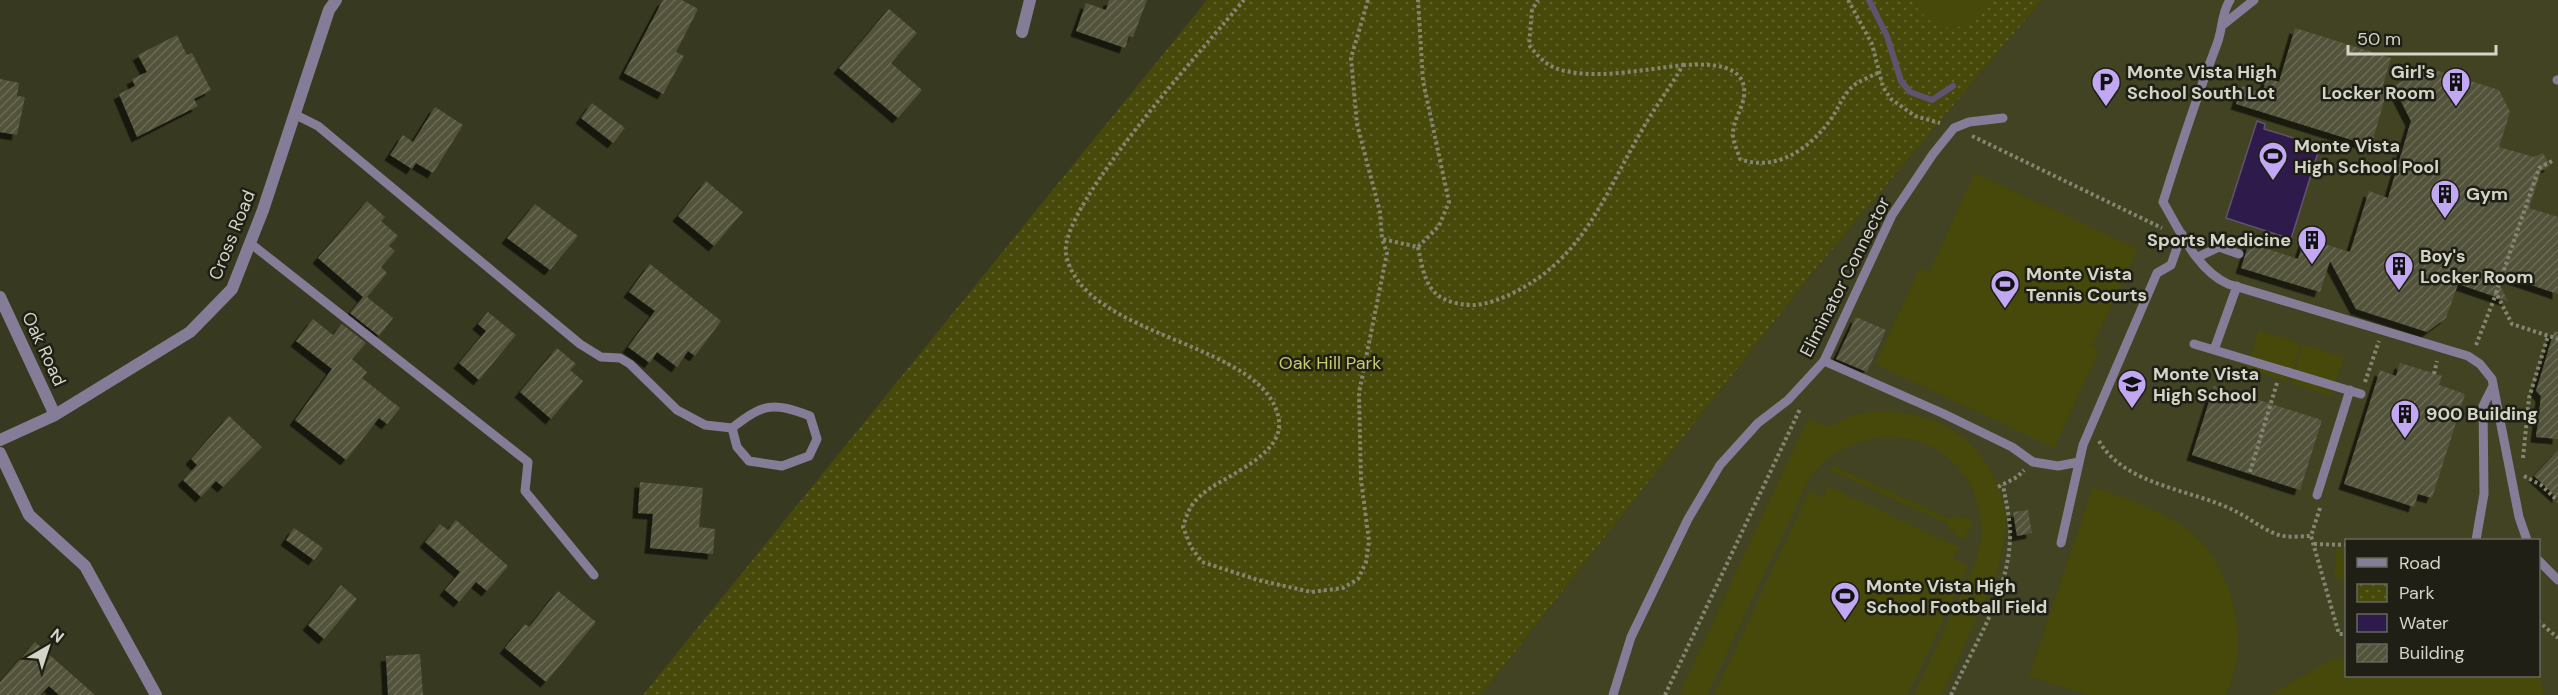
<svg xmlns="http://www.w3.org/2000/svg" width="2558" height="695" viewBox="0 0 2558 695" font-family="'DM Sans',sans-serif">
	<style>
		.built { fill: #414323; fill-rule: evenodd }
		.park { fill: url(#park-dots) }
		.pitch { fill: #47490a }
		.water { fill: #2f1b4b; stroke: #605370; stroke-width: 1.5 }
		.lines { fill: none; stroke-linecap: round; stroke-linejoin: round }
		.stream { stroke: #605370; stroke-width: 6 }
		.building { fill: url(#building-hatch); filter: url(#shadow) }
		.path { stroke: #848672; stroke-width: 4; stroke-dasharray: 3 3; stroke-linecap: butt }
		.lane { stroke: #857d97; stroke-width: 9 }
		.street { stroke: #857d97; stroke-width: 12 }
		.labels { text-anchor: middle; stroke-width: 5; stroke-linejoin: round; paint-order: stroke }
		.poi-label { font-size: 18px; font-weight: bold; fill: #d3d5c6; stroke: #1f1f15; text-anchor: start }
		.street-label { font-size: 18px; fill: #d3d5c6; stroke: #1f1f15 }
		.park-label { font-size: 18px; fill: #c7cc70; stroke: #1f1f15 }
	</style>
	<defs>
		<pattern id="park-dots" width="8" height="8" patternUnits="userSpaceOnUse" patternTransform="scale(1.5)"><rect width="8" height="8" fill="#47490a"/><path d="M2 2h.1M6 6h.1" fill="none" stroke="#61622c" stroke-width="1.8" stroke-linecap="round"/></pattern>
		<pattern id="building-hatch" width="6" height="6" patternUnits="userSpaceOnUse" patternTransform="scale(1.5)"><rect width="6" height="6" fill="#52533a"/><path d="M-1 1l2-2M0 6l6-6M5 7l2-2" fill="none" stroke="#6a6b55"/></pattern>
		<filter id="shadow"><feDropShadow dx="-5.5" dy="5.5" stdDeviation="0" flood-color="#0009"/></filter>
	</defs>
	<rect width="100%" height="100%" fill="#383921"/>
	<path class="built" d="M2042,0h516v695h-1077l328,-418zM2346,540h192v136h-192z"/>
	<path class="park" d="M1207,0h835l-233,277 -328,418h-838z"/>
	<path class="pitch" d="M1913,0h76c-16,37 -59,37 -76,0z
		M1975,173l163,76 -46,98 7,4 -45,97 -179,-84 45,-96 9,4z
		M2259,330l42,14 -13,38 -42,-14z
		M2303,344l41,13 -13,39 -40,-13z
		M1877,411c37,0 74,10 99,39 47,57 30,106 2,166 -12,26 -24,53 -36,79h-28c14,-30 28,-61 42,-91 10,-22 24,-44 25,-68 4,-97 -109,-133 -170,-61l-104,220h-28l129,-277 19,9 30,-13z
		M1832,465l118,54 2,-4 8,4 2,-3 11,5 -9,19 -11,-5 2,-3 -8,-4 1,-4 -118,-54z
		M1828,486l131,61 -6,12 15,7 -60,129h-194l95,-204 14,7z
		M2093,487c33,11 66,22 95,43 45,34 65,117 37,165h-139l-57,-19z
		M2336,548l10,1v31l-12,-2z
		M2346,658v18h192l1,-5 5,24h-274l63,-36z"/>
	<path class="water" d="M2257,121l8,3 -1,5 56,17 -29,93 -65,-21z"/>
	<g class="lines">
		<path class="stream" d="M1869,0l18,36 14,45 9,11 22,8 21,-14"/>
	</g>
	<path class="building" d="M663,0h19l16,9 -22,43 8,4 -21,38 -39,-21z
		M1109,0h38l-14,37 -4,-1 -4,12 -49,-17 10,-28 20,7z
		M889,9l28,24 -26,30 31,27 -24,28 -59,-50z
		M2295,28l96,30 -10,34 7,-4 -17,58 -135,-42 6,-18 20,7 5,-15 12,4z
		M177,35l10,20 5,-2 19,37 -17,9 4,7 -61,31 -18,-43 16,-8 -3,-7 15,-7 -9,-17z
		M2429,68l70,22 11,22 -11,35 35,10 9,-4 7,13 -9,5 -12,37 29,9v77l-65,-22 15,29 -50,-17 -12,34 -19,14 -71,-23 -26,-48 -10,31 -79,-24 8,-25 49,16 7,-21 45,14 19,-61 19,7 23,-77 -18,-35z
		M0,79l19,4 -2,13 8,1 -8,38 -17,-3z
		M592,103l33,25 -12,15 -32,-25z
		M435,107l28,18 -30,48 -17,-10 -4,6 -22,-14 13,-20 10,7z
		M706,181l37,31 -29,34 -36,-30z
		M367,201l18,16 -4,4 17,15 -9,10 6,5 -14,16 6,6 -20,24 26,21 -14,18 -29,-23 13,-16 -45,-39z
		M535,204l43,32 -28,34 -43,-32z
		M650,264l71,57 -26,35 -7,-5 -11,16 -20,-15 -7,11 -22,-16 27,-36 -26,-19z
		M488,312l28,23 -37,45 -20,-17 27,-32 -8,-7z
		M1856,317l30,13 -19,42 -31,-13z
		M313,319l20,16 9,-11 24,19 -14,16 15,13 -5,6 38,30 -13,16 -8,-6 -33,42 -51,-40 37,-51 -36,-28z
		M2554,331l4,1v107l-22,-2 5,-41 -5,-5z
		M557,348l19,16 -6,6 13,11 -32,38 -31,-27z
		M2400,363l42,13 -3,9 26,9 -33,104 -14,-4 -4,13 -70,-23 36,-114 16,6z
		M2214,386l108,34 -22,70 -108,-35z
		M229,416l33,31 -39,40 -7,-6 -15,16 -18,-17 14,-15 -6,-6z
		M2558,450v48l-24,-22z
		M640,482l63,6 -4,39 16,2 -2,25 -63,-6 3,-34 -15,-1z
		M2028,510l4,23 -15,3 -4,-24z
		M456,520l52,46 -21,25 -11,-9 -17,20 -14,-12 15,-18 -35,-30 15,-18 8,6z
		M294,528l29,20 -9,12 -28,-20z
		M341,585l16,14 -33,40 -16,-14z
		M558,591l38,31 -50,60 -41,-34 20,-24 4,3z
		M35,642l60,53h-36l-10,-9 -9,9h-40v-13z
		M420,654l3,41h-35l-2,-39z"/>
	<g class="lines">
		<path class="path" d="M1244,0c-34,41 -186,207 -178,254 16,86 203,87 213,167 4,36 -57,55 -79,75 -10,9 -13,18 -17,31l8,20 11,15 56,18 53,12 32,-4 15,-9 8,-17 3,-21 -8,-61 -2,-87 28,-140 -5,-14
			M1368,0l-17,58 6,66 23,88 2,27 36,8 21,-21 10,-24 -26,-121 -5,-81
			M1848,0l24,44 11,43 8,12 24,17 25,7
			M1683,65c23,-1 65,-3 61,31 -2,15 -12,25 -11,41 1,7 5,15 7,22 34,13 68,-9 88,-36 9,-11 13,-25 23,-35 6,-7 20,-11 28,-16
			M1972,136l190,92
			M2552,161l-13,7 -43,125 16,31 46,15
			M1418,247c7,36 11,54 50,58 15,1 30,-5 43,-11 73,-35 93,-99 131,-164 12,-22 28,-42 41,-65 -37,4 -96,17 -130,2 -10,-5 -17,-13 -24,-22l3,-35 6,-10
			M2476,345l20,-51
			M2434,374l3,-13
			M2365,382l14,-41
			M2099,441c26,45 93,48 136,70 15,7 28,19 44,24 9,3 22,1 32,1
			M2523,458l6,-60 19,-62
			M2250,472l27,-89
			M2524,476l17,9 17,16
			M1998,487l19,-10 7,-7
			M2320,508l-9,28 28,98h7
			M2314,544l32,1
			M2538,621l20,17
			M1665,695l135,-286
			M1951,695c23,-51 56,-98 59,-155 1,-18 -4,-38 -7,-55"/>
		<path class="lane" d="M2230,0c-9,14 -7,28 -13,44 -20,52 -37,104 -54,158 17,29 34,68 65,82l240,72 12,8 12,15 27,138 8,23
			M2224,24l30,-24
			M2557,80h1
			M294,114l24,12 262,218 21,13 19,1 10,6 47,46 28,15 27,3c32,-25 41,-26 78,-12l7,23 -8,17 -27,10 -33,-5 -12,-14 -5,-19
			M250,243l278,219 -3,29 69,84
			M2198,257l21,-10 20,7
			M2194,344l167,50
			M2214,350l23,-64
			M1824,361l118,52 70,34 21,15 25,4 21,-4
			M2317,495l33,-105
			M2476,540l8,-46 -1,-88 10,-20
			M2061,543l22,-98 74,-172 14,-8 11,-31
			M2538,560l20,20
			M1613,695l18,-58 57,-118 32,-54 38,-42 30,-23 36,-39 68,-146 41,-61 21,-26 15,-6 34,-4"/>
		<path class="street" d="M1022,32l8,-32
			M0,297l55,118
			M0,440l55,-25 135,-83 42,-43 31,-79 66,-200 7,-10
			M0,453l29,62 56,51 71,129"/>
	</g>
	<defs>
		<g id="parking-pin" transform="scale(1.5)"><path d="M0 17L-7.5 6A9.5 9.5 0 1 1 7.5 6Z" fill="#c2a8f3" stroke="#1f1f15"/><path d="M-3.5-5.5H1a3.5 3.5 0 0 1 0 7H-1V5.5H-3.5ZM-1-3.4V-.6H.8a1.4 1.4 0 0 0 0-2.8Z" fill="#111"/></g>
		<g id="building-pin" transform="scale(1.5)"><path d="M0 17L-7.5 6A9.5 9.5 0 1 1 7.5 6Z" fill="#c2a8f3" stroke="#1f1f15"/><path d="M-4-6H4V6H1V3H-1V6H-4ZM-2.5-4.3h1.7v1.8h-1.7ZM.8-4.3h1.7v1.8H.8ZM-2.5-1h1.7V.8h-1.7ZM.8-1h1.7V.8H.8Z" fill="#111"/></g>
		<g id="stadium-pin" transform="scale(1.5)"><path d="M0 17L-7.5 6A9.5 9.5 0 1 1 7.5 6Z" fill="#c2a8f3" stroke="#1f1f15"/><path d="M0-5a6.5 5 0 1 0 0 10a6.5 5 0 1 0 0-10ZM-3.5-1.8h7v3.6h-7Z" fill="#111"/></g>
		<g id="school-pin" transform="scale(1.5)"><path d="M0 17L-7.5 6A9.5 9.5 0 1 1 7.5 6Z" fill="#c2a8f3" stroke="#1f1f15"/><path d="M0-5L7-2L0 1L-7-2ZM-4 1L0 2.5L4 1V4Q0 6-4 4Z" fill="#111"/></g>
	</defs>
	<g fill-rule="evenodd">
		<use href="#parking-pin" x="2106" y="82"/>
		<use href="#building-pin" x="2456" y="82"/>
		<use href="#stadium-pin" x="2273" y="156"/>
		<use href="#building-pin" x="2445" y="194"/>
		<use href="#building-pin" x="2312" y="240"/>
		<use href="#building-pin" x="2399" y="266"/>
		<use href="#stadium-pin" x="2005" y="284"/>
		<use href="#school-pin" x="2132" y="384"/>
		<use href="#building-pin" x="2405" y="414"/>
		<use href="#stadium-pin" x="1845" y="596"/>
	</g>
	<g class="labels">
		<g class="poi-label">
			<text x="2127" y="78">Monte Vista High<tspan x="2127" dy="21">School South Lot</tspan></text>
			<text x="2435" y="78" text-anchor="end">Girl's<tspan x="2435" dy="21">Locker Room</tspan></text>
			<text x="2294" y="152">Monte Vista<tspan x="2294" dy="21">High School Pool</tspan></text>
			<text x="2466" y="200">Gym</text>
			<text x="2291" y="246" text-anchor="end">Sports Medicine</text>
			<text x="2420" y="262">Boy's<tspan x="2420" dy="21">Locker Room</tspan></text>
			<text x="2026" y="280">Monte Vista<tspan x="2026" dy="21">Tennis Courts</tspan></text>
			<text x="2153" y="380">Monte Vista<tspan x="2153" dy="21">High School</tspan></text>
			<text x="2426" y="420">900 Building</text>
			<text x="1866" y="592">Monte Vista High<tspan x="1866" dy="21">School Football Field</tspan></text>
		</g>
		<g class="street-label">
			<text transform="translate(232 235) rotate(-68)" y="6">Cross Road</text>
			<text transform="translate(1845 277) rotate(-63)" y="6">Eliminator Connector</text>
			<text transform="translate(44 349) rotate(65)" y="6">Oak Road</text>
		</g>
		<g class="park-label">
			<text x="1330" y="369">Oak Hill Park</text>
		</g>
	</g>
	<rect x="2345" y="539" width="195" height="138" fill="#1f1f15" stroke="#67685c" stroke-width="1.5"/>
	<rect x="2357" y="558" width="30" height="9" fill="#857d97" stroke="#67685c" stroke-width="1.5"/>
	<text x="2399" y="569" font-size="18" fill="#d3d5c6">Road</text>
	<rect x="2357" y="584" width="30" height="18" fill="url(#park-dots)" stroke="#67685c" stroke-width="1.5"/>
	<text x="2399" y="599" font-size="18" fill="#d3d5c6">Park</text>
	<rect x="2357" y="614" width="30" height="18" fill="#2f1b4b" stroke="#67685c" stroke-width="1.5"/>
	<text x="2399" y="629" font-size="18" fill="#d3d5c6">Water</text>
	<rect x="2357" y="644" width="30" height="18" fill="url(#building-hatch)" stroke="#67685c" stroke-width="1.5"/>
	<text x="2399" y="659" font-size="18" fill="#d3d5c6">Building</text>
	<g transform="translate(48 647) rotate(39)" stroke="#1f1f15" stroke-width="4.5" paint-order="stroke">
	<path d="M0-4.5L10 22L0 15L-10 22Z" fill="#d3d5c6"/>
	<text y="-9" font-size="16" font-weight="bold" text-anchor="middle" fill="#d3d5c6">N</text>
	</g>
	<path d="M2348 45v9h148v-9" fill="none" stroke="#d3d5c6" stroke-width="3"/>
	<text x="2357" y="45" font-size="18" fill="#d3d5c6" stroke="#1f1f15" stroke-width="4.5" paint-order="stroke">50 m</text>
</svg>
